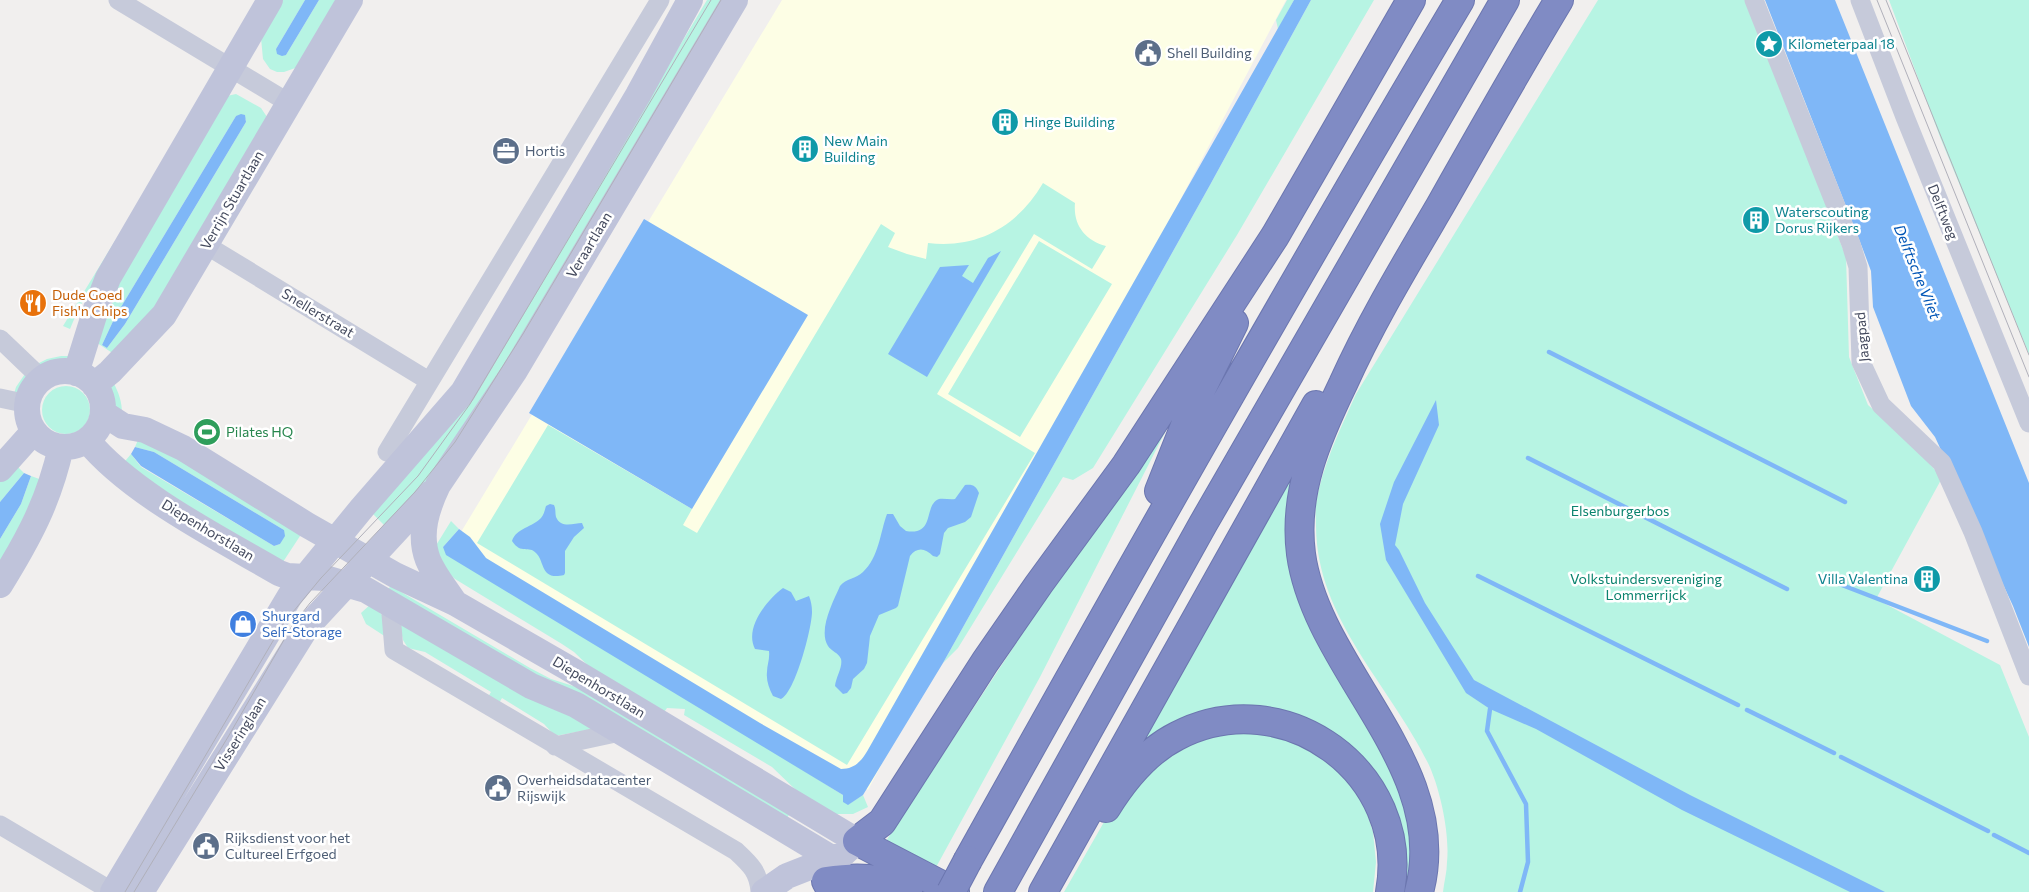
<svg xmlns="http://www.w3.org/2000/svg" width="2029" height="892" viewBox="0 0 2029 892" font-family="Commissioner,sans-serif">
	<style>
		.commercial { fill: #fdfee5 }
		.green { fill: #b7f4e3; fill-rule: evenodd }
		.water { fill: #7fb7f7 }
		.lines { fill: none; stroke-linecap: round; stroke-linejoin: round }
		.stream { stroke: #7fb7f7; stroke-width: 4.5 }
		.highway-casing { stroke: #6b76af; stroke-width: 30 }
		.street { stroke: #c6cada; stroke-width: 19 }
		.secondary { stroke: #bfc3da; stroke-width: 26 }
		.highway { stroke: #808bc4; stroke-width: 28 }
		.tram { stroke: #b0b0ba; stroke-width: 1 }
		.highway-bridge-casing { stroke: #6b76af; stroke-width: 30; stroke-linecap: butt }
		.highway-bridge { stroke: #808bc4; stroke-width: 28 }
		.labels { text-anchor: middle; stroke-width: 5; stroke-linejoin: round; paint-order: stroke }
		.culture-label { font-size: 14px; fill: #0d838f; stroke: #fff; text-anchor: start }
		.service-label { font-size: 14px; fill: #4e5e75; stroke: #fff; text-anchor: start }
		.street-label { font-size: 14px; fill: #444a5e; stroke: #fff }
		.food-label { font-size: 14px; fill: #c56008; stroke: #fff; text-anchor: start }
		.leisure-label { font-size: 14px; fill: #27864d; stroke: #fff; text-anchor: start }
		.park-label { font-size: 14px; fill: #0b836e; stroke: #fff }
		.shop-label { font-size: 14px; fill: #366cbe; stroke: #fff; text-anchor: start }
		.water-label { font-size: 15px; font-style: italic; fill: #0055b6; stroke: #fff }
	</style>
	<rect width="100%" height="100%" fill="#f1efee"/>
	<path class="commercial" d="M782,0h504l-418,790 -413,-248z"/>
	<path class="green" d="M283,0h22l-29,49 10,6 33,-55h21l-39,66 -17,6h-7l-7,-3 -7,-10 -2,-21z
		M707,0h18l-249,416 -87,114 -17,-17 304,-461z
		M1287,0h7l-16,29 -2,-9z
		M1311,0h63l-137,235 -144,233 -20,12 -10,-3 -105,171 -15,15 267,-478z
		M1598,0h148l78,196 5,18 17,43 3,100 19,48 47,42 27,31 -66,121 124,66 29,72v155h-586c1,-10 4,-20 4,-30 3,-28 -7,-74 -19,-99 -39,-79 -111,-144 -112,-236 0,-7 -1,-16 0,-23 6,-38 24,-74 40,-110z
		M1889,0h140v354l-89,-217z
		M236,94l25,14 6,9 -91,161 -59,78 -26,-17 13,-39 123,-204zM236,116l10,3v3l-121,202 -18,24 -5,-3 13,-28z
		M1043,183l32,20c-2,22 10,37 31,43l-14,23 -58,-35 -97,160 98,59 -188,312 -370,-222 71,-118 144,84 -9,16 14,8 184,-309 14,9 -7,14 19,7 19,5 2,-16c50,6 90,-17 115,-60z
		M115,241l2,1 -39,68 -8,19 -7,-3z
		M1039,241l73,43 -92,153 -72,-43z
		M61,356h11c-7,12 -23,13 -35,8l10,-5z
		M1201,362l-161,315 -106,194 -52,-24z
		M27,371l7,8 -11,19 -10,-1 3,-10z
		M113,382c6,11 9,20 9,32 -11,-7 -15,-20 -9,-32z
		M42 410a24 24 0 1 1 48 0a24 24 0 1 1-48 0Z
		M141,433l161,100 -21,32 -160,-99 10,-12 10,13 133,79 6,-2 4,-14 -130,-78 -19,-5z
		M13,462l11,11 -24,29v-24z
		M31,476l14,5 -45,97v-39l21,-35z
		M1285,480h8l-2,86 3,15 9,30 103,173 9,108h-14l-9,-83 -121,-97 -138,45z
		M451,521l8,8 -16,18 400,248 1,6 5,3 14,-9 5,12 -15,7h-18l-36,-21 -27,-26 -88,-52 1,-6 -18,-1 -5,7 -62,-38 -26,-25 -12,-8 -107,-65 -9,-8 -11,-24z
		M391,586l139,82 21,11 35,11 205,122 -6,9 -399,-230z
		M372,603l10,12 4,22 -20,-13 -5,-11z
		M398,617l200,111 -43,8 -11,-12 -42,-26 -3,5 -11,-6 3,-5 -66,-40 -17,-4 -5,-8z
		M1243,727l66,19 38,32 11,17 9,18 6,19 3,30 -3,30h-309l52,-91 45,-48z"/>
	<path class="water" d="M305,0h14l-33,55 -4,1 -5,-2 -1,-5z
		M1294,0h17l-101,185 -267,478 -80,132 -15,10 -5,-3v-7l-397,-240 -3,-8 16,-18 11,8 16,21 274,165 81,46c18,0 24,-14 32,-28z
		M1765,0h70l194,483v164l-16,-41 -78,-169 -24,-31 -38,-99 -2,-36 -9,-24z
		M241,114l4,1 1,7 -121,202 -18,24 -5,-3 13,-28 121,-201z
		M644,219l164,96 -116,194 -163,-96z
		M1001,251l-74,126 -39,-23 52,-87 29,-2 -7,11 11,7 15,-25z
		M1436,400l3,25 -36,79 -8,41 4,5 26,53 49,77 216,115 195,97h-35l-168,-82 -146,-81 -46,-20 -24,-16 -80,-133 -6,-36 14,-42z
		M135,447l19,5 130,78 1,6 -5,8 -6,2 -133,-80 -10,-12z
		M24,473l7,3 -10,28 -21,35v-37z
		M965,485c8,-1 11,1 14,8l-8,24 -6,5 -17,6 -4,5 -4,21 -3,3 -4,-1c-8,-8 -16,-9 -23,0l-12,50 -2,2 -17,7 -9,21 -3,27 -3,6 -11,10 -2,9 -4,5 -4,1 -8,-8c1,-9 8,-19 6,-27 -2,-6 -10,-8 -13,-13 -10,-16 5,-44 12,-60 6,-8 16,-7 23,-14 16,-15 17,-39 24,-58h6l7,12 6,5c30,5 17,-26 33,-32 5,-1 11,1 16,0z
		M550,504l4,1c2,4 1,8 2,12 5,12 18,6 26,6l2,5 -10,9 -9,14v22l-1,2c-24,6 -19,-14 -28,-22 -7,-8 -15,2 -24,-12 4,-13 21,-14 29,-23 3,-3 4,-9 5,-12z
		M783,588l8,4 5,9 13,-5c2,5 3,10 3,16 0,16 -17,81 -31,87l-8,-3c-4,-8 -7,-16 -6,-24 0,-7 3,-13 2,-21l-14,-2c-11,-21 12,-49 28,-61z"/>
	<g class="lines">
		<path class="stream" d="M1549,352l296,150
			M1528,458l259,131
			M1478,576l260,129
			M1829,580l158,61
			M1490,709l-3,22 39,73 2,58 -8,30
			M1747,710l87,43
			M1841,757l147,74
			M1994,835l35,18"/>
		<g class="highway-casing">
			<path id="highway" d="M1159,491l33,-83 42,-85
				M1106,808c18,-29 41,-57 71,-72 107,-56 235,37 213,156
				M857,841l25,-19 103,-160 54,-78 87,-119 149,-229 136,-236
				M857,841l98,51
				M968,860c161,-289 323,-576 492,-860
				M832,892l-6,-11c35,-5 50,-4 82,11
				M998,892l205,-368 302,-524
				M1043,892l273,-487
				M1419,892c34,-126 -102,-221 -118,-338 -8,-62 16,-116 42,-170 28,-62 63,-120 97,-178 39,-69 78,-138 119,-206"/>
		</g>
		<path class="street" d="M118,0l171,103
			M1754,0l97,244 7,23 3,95 20,43 61,58 31,69 56,144
			M1860,0l45,117 124,306
			M206,245l223,136
			M0,339l42,40
			M0,398l28,6
			M387,452l273,-452
			M390,602l4,48 342,201c14,13 23,21 24,41
			M555,746l65,-14
			M0,825l113,67"/>
		<path class="secondary" d="M27 409a38 38 0 1 1 76 0a38 38 0 1 1-76 0Z
			M76,373l20,-64 12,-31 162,-278
			M94,385l16,-13 54,-57 186,-315
			M103,413l20,13 22,4 38,18 124,77 88,50 60,28 120,69 282,169 -14,13 -56,22 -23,16
			M87,440c43,53 132,98 192,133l8,3 38,2 41,12 165,96 45,19 257,154
			M0,469l34,-38
			M0,585c29,-47 49,-84 61,-138
			M455,603c-9,-14 -21,-28 -27,-43 -10,-26 -1,-52 10,-75l76,-113 221,-372
			M113,892l177,-296 72,-88 101,-116 175,-297 52,-95
			M141,892l165,-264 125,-135"/>
		<use href="#highway" class="highway"/>
		<path class="tram" d="M1877,0l152,377
			M1886,0l143,355
			M125,892l158,-268 38,-46 97,-102 52,-72 241,-404
			M134,892l94,-155 64,-111 18,-23 105,-111 40,-50 68,-108 198,-334"/>
		<g class="highway-bridge-casing">
			<path id="highway-bridge" d="M951,892l17,-32"/>
		</g>
		<use href="#highway-bridge" class="highway-bridge"/>
	</g>
	<defs>
		<g id="sight-disc" transform="scale(1.4375)"><circle r="9.5" fill="#0f9aa8" stroke="#fff"/><path d="M0-6L1.8-2.2L6-1.7L2.9 1.2L3.7 5.4L0 3.3L-3.7 5.4L-2.9 1.2L-6-1.7L-1.8-2.2Z" fill="#fff"/></g>
		<g id="civic-disc" transform="scale(1.4375)"><circle r="9.5" fill="#5c6f8a" stroke="#fff"/><path d="M-.6-6.5H3V-4.5H.6V-3L4-1V1h2V6H-6V1h2V-1L-.6-3ZM-1.2 2.5V6h2.4V2.5Z" fill="#fff"/></g>
		<g id="building-disc" transform="scale(1.4375)"><circle r="9.5" fill="#0f9aa8" stroke="#fff"/><path d="M-4-6H4V6H1V3H-1V6H-4ZM-2.5-4.3h1.7v1.8h-1.7ZM.8-4.3h1.7v1.8H.8ZM-2.5-1h1.7V.8h-1.7ZM.8-1h1.7V.8H.8Z" fill="#fff"/></g>
		<g id="office-disc" transform="scale(1.4375)"><circle r="9.5" fill="#5c6f8a" stroke="#fff"/><path d="M-6-3h4V-5.5h4V-3h4V5H-6ZM-1-4.5V-3h2v-1.5ZM-6 0V1H6V0Z" fill="#fff"/></g>
		<g id="restaurant-disc" transform="scale(1.4375)"><circle r="9.5" fill="#e8710a" stroke="#fff"/><path d="M-5-6h1v4h1v-4h1v4h1v-4h1v5L-1.5 .5V6h-2V.5L-5-1ZM5-6V6H3V1.5H1.5Q1.5-4 5-6Z" fill="#fff"/></g>
		<g id="stadium-disc" transform="scale(1.4375)"><circle r="9.5" fill="#2e9e5b" stroke="#fff"/><path d="M0-5a6.5 5 0 1 0 0 10a6.5 5 0 1 0 0-10ZM-3.5-1.8h7v3.6h-7Z" fill="#fff"/></g>
		<g id="shop-disc" transform="scale(1.4375)"><circle r="9.5" fill="#3f7fe0" stroke="#fff"/><path d="M-5-2.5h2.3a2.7 3.5 0 0 1 5.4 0H5L5.5 6h-11ZM-1.5-2.5h3a1.5 2.3 0 0 0-3 0Z" fill="#fff"/></g>
	</defs>
	<g fill-rule="evenodd">
		<use href="#sight-disc" x="1769" y="44"/>
		<use href="#civic-disc" x="1148" y="53"/>
		<use href="#building-disc" x="1005" y="122"/>
		<use href="#building-disc" x="805" y="149"/>
		<use href="#office-disc" x="506" y="151"/>
		<use href="#building-disc" x="1756" y="220"/>
		<use href="#restaurant-disc" x="33" y="303"/>
		<use href="#stadium-disc" x="207" y="432"/>
		<use href="#building-disc" x="1927" y="579"/>
		<use href="#shop-disc" x="243" y="624"/>
		<use href="#civic-disc" x="498" y="788"/>
		<use href="#civic-disc" x="206" y="846"/>
	</g>
	<g class="labels">
		<g class="culture-label">
			<text x="1788" y="49">Kilometerpaal 18</text>
			<text x="1024" y="127">Hinge Building</text>
			<text x="824" y="146">New Main<tspan x="824" dy="16">Building</tspan></text>
			<text x="1775" y="217">Waterscouting<tspan x="1775" dy="16">Dorus Rijkers</tspan></text>
			<text x="1908" y="584" text-anchor="end">Villa Valentina</text>
		</g>
		<g class="service-label">
			<text x="1167" y="58">Shell Building</text>
			<text x="525" y="156">Hortis</text>
			<text x="517" y="785">Overheidsdatacenter<tspan x="517" dy="16">Rijswijk</tspan></text>
			<text x="225" y="843">Rijksdienst voor het<tspan x="225" dy="16">Cultureel Erfgoed</tspan></text>
		</g>
		<g class="street-label">
			<text transform="translate(232 200) rotate(-60)" y="5">Verrijn Stuartlaan</text>
			<text transform="translate(1943 212) rotate(68)" y="5">Delftweg</text>
			<text transform="translate(589 245) rotate(-59)" y="5">Veraartlaan</text>
			<text transform="translate(318 313) rotate(31)" y="5">Snellerstraat</text>
			<text transform="translate(1862 337) rotate(-95)" y="5">Jaagpad</text>
			<text transform="translate(208 530) rotate(31)" y="5">Diepenhorstlaan</text>
			<text transform="translate(599 687) rotate(31)" y="5">Diepenhorstlaan</text>
			<text transform="translate(240 734) rotate(-58)" y="5">Visseringlaan</text>
		</g>
		<g class="food-label">
			<text x="52" y="300">Dude Goed<tspan x="52" dy="16">Fish'n Chips</tspan></text>
		</g>
		<g class="leisure-label">
			<text x="226" y="437">Pilates HQ</text>
		</g>
		<g class="park-label">
			<text x="1620" y="516">Elsenburgerbos</text>
			<text x="1646" y="584">Volkstuindersvereniging<tspan x="1646" dy="16">Lommerrijck</tspan></text>
		</g>
		<g class="shop-label">
			<text x="262" y="621">Shurgard<tspan x="262" dy="16">Self-Storage</tspan></text>
		</g>
		<g class="water-label">
			<text transform="translate(1917 272) rotate(68)" y="5">Delftsche Vliet</text>
		</g>
	</g>
</svg>
